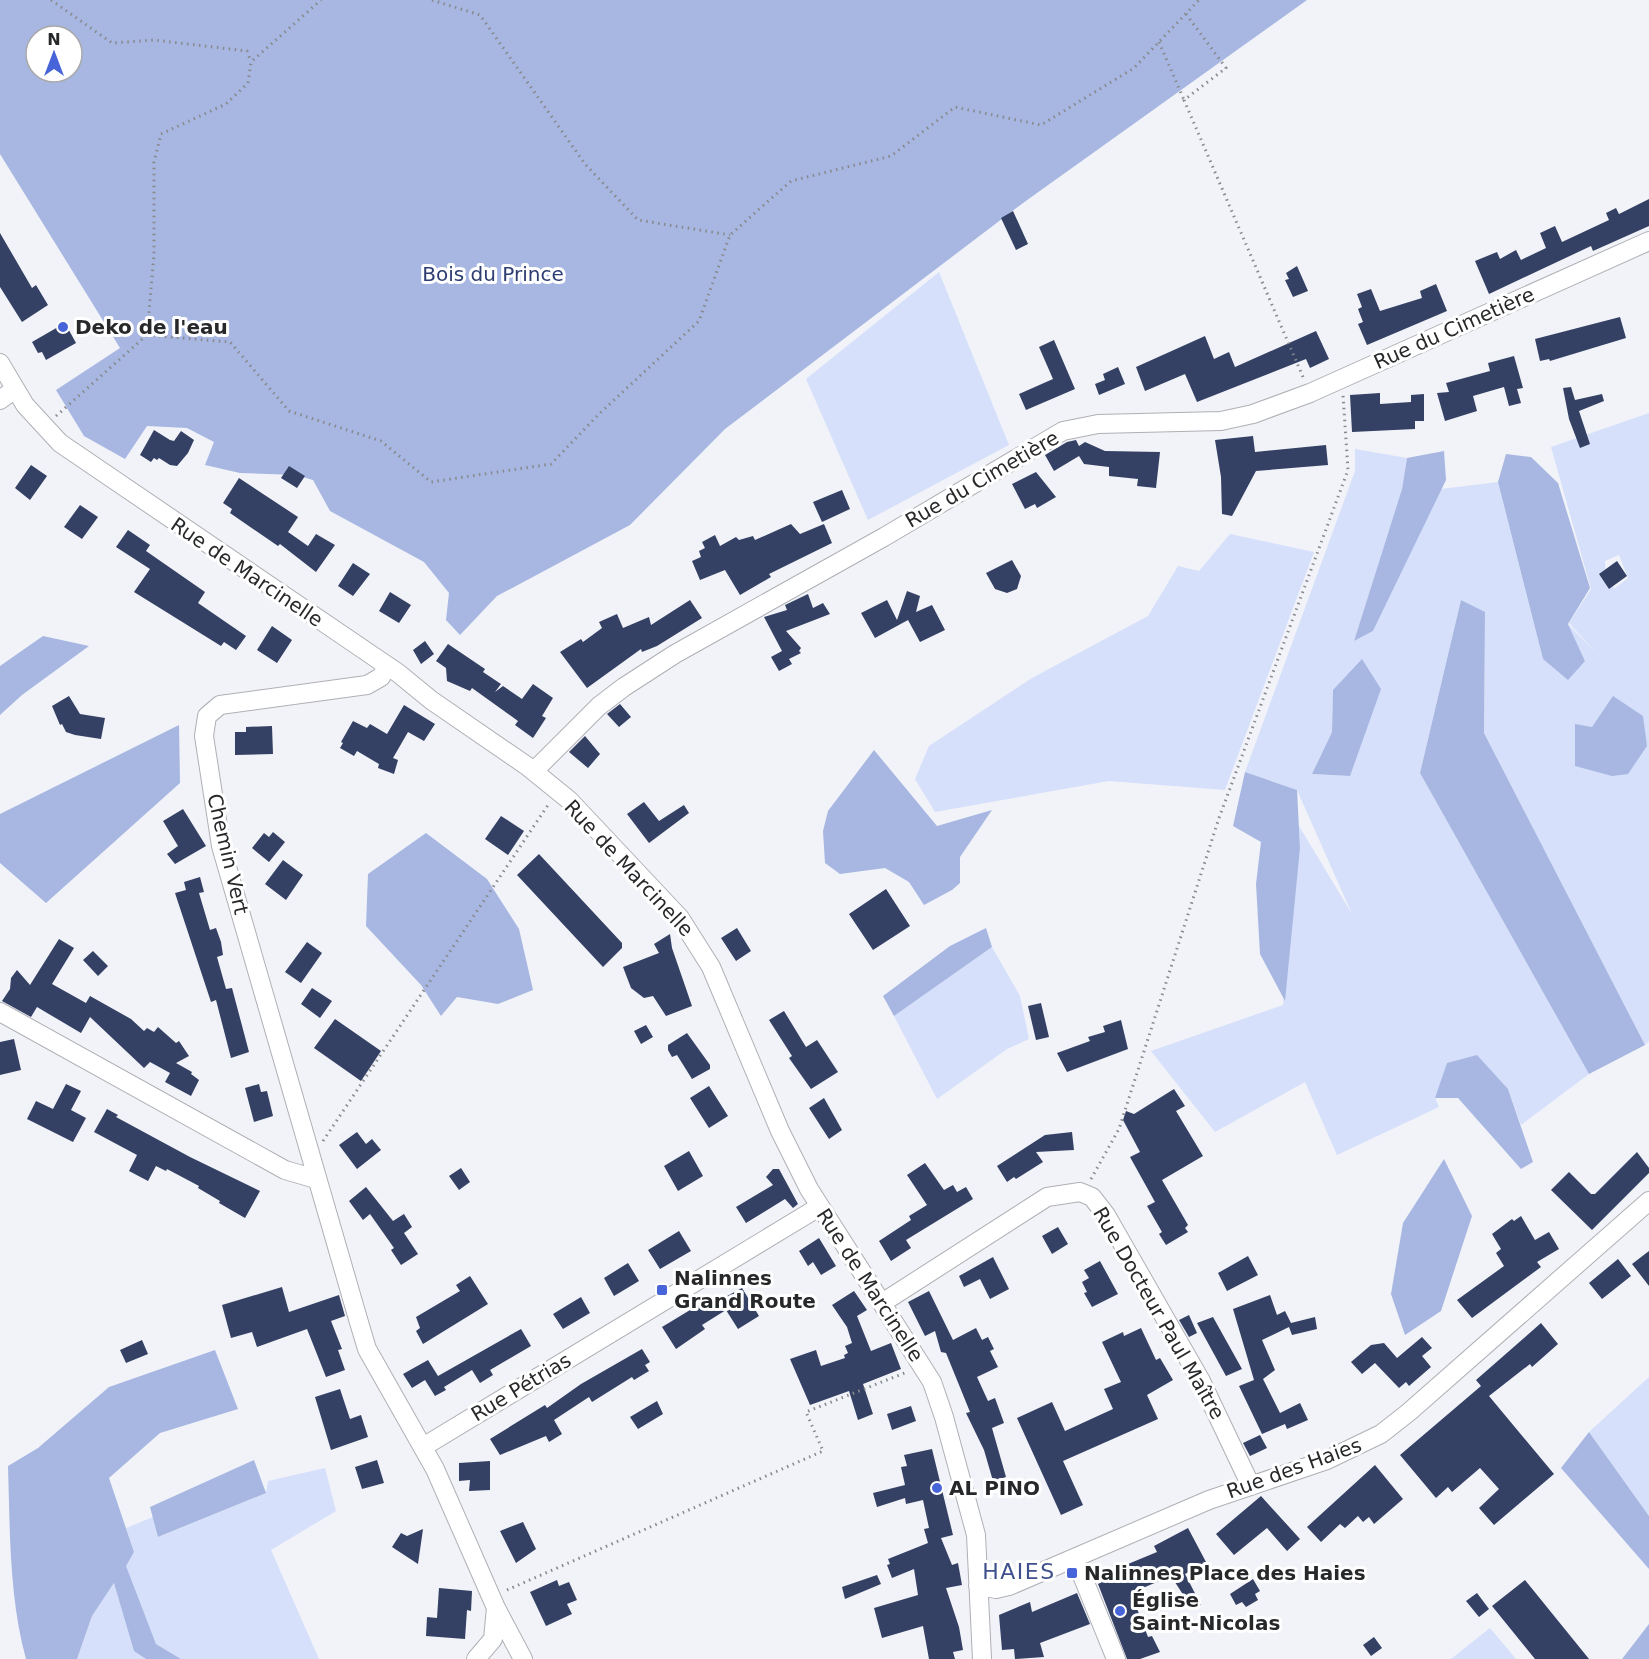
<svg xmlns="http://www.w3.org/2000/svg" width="1649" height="1659" viewBox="0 0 1649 1659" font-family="'DejaVu Sans',sans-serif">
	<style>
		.green { fill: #d6e0fb; fill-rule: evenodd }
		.forest { fill: #a7b7e2; fill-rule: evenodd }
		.building { fill: #344064 }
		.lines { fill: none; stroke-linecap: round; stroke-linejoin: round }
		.minor-casing { stroke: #aeb0b5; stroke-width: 20 }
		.path { stroke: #87898c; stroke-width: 3; stroke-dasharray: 1.5 4.5; stroke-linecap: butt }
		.minor { stroke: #fff; stroke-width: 18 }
		.poi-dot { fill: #4764d8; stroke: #fff; stroke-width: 2 }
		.labels { text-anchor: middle; stroke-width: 6; stroke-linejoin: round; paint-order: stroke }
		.park-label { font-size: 20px; fill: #2d3d72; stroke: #fff }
		.poi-label { font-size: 20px; font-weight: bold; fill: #27282a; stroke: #fff; text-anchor: start }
		.street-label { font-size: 20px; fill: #27282a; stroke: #fff }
		.quarter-label { font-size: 22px; letter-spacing: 1.5px; fill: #3f518d; stroke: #fff }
	</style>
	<rect width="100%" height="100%" fill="#f1f3f8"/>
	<path class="green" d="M939,272l70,173 -141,75 -62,-141z
		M1649,413v628l-4,4 -161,-312 1,-120 -24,-13 -41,173 169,301 -68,51 -13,-36 -73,8 4,10 -102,48 -32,-73 -90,50 -64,-81 132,-46 17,-157 -1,-22 53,88 -55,-124 -52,-18 110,-301v-22l52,9 -5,31 -48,152 19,-10 68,-142 57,-7 45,177 42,2 -17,-37 30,31 -29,-32 22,-34 -40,-142zM1619,555l9,23 -13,10 -9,-6 -1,-21zM1333,689l16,87 -37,-2 20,-42z
		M1230,534l84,18 -89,238 -116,-9 -174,31 -20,-33 14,-33 103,-68 116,-62 30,-50 21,5z
		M992,947l28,49 9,43 -22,10 -70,50 -43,-83z
		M1649,1377v139l-60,-84z
		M325,1468l11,43 -65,39 48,109h-138l-25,-15 -31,-79 9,-13 -8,-24 27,-11 6,20 107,-44 2,-12z
		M115,1582l19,68 12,9h-69l15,-43z
		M1490,1628l26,31h-65z"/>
	<path class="forest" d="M0,0h1307l-284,203 -298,226 -95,96 -133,71 -37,39 -14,-15 3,-27 -25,-31 -94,-51 -17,-31 -17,-5 -56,-2 -35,-8 9,-23 -27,-14 -40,-2 -22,33 -41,-23 -28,-46 64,-42 -120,-194zM36,36h36v36h-36z
		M1444,451l2,29 -73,151 -19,10 48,-152 5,-31z
		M1506,454l25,3 27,26 32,105 -22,36 17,37 -17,19 -25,-21 -45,-177z
		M1461,600l24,12 -1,121 161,312 -56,29 -169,-301z
		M43,636l46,10 -67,49 -22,20v-49z
		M1362,659l19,30 -31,87 -38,-2 20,-42 1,-42z
		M1613,696l30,20 4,30 -19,28 -16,2 -37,-10v-42l17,3z
		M179,725l1,58 -134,120 -46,-40v-49z
		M874,750l63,76 55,-16 -32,47v26l-8,7 -28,15 -15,-23 -24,-14 -45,6 -15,-11 -2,-32 5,-20z
		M1245,772l52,18 3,58 -15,153 -25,-47 -4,-70 5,-42 -28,-16z
		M426,833l61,46 32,50 14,61 -35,14 -41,-7 -16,19 -20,-31 -55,-59 2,-52z
		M986,928l6,19 -98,69 -11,-20 67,-50z
		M1477,1055l31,34 25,73 -12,7 -63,-71h-23l12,-35z
		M1444,1159l28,57 -31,95 -36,24 -14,-41 12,-71z
		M215,1350l23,59 -78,24 -51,45 25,74 -8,14 30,78 25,15h-35l-12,-8 -20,-68 -22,33 -15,43h-51c-17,-62 -16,-129 -18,-193l30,-18 71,-61z
		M1589,1432l60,84v53l-88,-101z
		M254,1460l12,33 -108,44 -8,-30z
		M1649,1624v35h-27z"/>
	<path class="building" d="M1649,199v27l-56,25 -2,-5 -102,48 -14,-33 22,-9 3,7 16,-9 5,10 25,-12 -6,-15 15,-7 7,16 47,-22 -3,-7 10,-5 3,6z
		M1013,211l15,33 -12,6 -15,-32z
		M0,233l32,55 4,-3 12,20 -26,17 -22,-35z
		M1297,266l11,25 -15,6 -8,-17 4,-1 -3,-6z
		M1436,284l11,27 -80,34 -9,-21 5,-2 -5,-13 4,-2 -5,-13 14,-5 9,22 42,-13 -2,-7z
		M1620,317l6,21 -76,23 -1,-2 -9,2 -5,-22z
		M65,323l11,20 -30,17 -4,-8 -4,1 -6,-11z
		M1316,331l13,28 -19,9 -4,-9 -109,43 -12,-28 -40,17 -9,-24 69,-31 9,23 15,-7 6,15z
		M1054,340l21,49 -49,21 -7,-16 34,-15 -14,-32z
		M1514,356l9,32 -6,1 4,14 -12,3 -5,-19 -31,9 4,15 -32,10 -8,-28 12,-1 -3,-9 44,-12 -2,-8z
		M1118,367l7,17 -26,11 -4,-11 10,-4 -2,-6z
		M1571,387l4,13 27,-6 2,7 -25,10 11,33 -10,4 -11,-29 -6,-31z
		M1380,393v11l31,-2v-7l13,-1v27h-9v8l-63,3 -2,-37z
		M154,430l16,10 4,1 7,-10 13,9 -6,13 -11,13 -7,-1 -11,-7 -2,2 -3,-2 -3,4 -11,-7z
		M1253,436l2,16 71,-7 2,20 -72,6 -24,45 -10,-2 -1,-37 -6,-37z
		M1076,440l3,6 6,-4 20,9 55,1 -4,36 -19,-2 1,-7 -29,-3v-9l-25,-3 -5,-8 -25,15 -9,-16 22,-13z
		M31,465l16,11 -17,24 -15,-12z
		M289,466l16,10 -8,12 -16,-10z
		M1036,472l20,25 -19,11 -2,-4 -10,5 -13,-25z
		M239,478l59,39 -10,15 20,14 8,-12 19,11 -19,27 -36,-28 -2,2 -48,-33 2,-4 -9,-6z
		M842,490l8,19 -28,13 -9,-20z
		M80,505l18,12 -16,22 -18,-12z
		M791,524l9,10 24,-10 8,19 -63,31 2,3 -31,18 -15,-25 -25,10 -8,-19 9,-4 -2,-6 6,-3 -3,-6 13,-7 5,11 16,-9 3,3 14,-4 2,4z
		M128,530l22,15 -4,6 59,41 -7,11 48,33 -10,14 -12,-8 -3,4 -87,-54 16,-23 -34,-22z
		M1012,560l9,16 -4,13 -10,4 -12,-4 -9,-16z
		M1617,561l10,15 -18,13 -10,-15z
		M353,563l17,11 -17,22 -15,-10z
		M907,591l13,5 -4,16 16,-7 13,25 -25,12 -12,-22 -33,18 -14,-25 26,-13 10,20z
		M390,592l21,13 -12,18 -20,-12z
		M808,594l5,14 10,-5 7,11 -44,17 15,17 -2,3 2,2 -12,6 3,5 -13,7 -8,-14 11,-6 -18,-34 23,-7 -2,-5z
		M690,600l12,18 -45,28 -15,6 -1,-3 -54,39 -27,-36 21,-13 2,3 19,-14 -3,-6 18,-8 6,14 26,-11 2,8z
		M272,626l20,14 -15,23 -20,-13z
		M425,641l9,13 -13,10 -8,-14z
		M448,644l37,25 -2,3 18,12 -6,8 8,-6 19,13 11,-15 20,14 -11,18 4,2 -13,20 -18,-13 3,-4 -46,-33 -2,3 -23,-10 -1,-13 -10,-7z
		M69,696l11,18 25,4 -4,21 -26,-4 -9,-3 -4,-8 -2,1 -8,-19z
		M620,704l11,13 -12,10 -12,-13z
		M404,705l31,19 -11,17 -16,-9 -15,26 5,2 -4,14 -16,-6 1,-4 -22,-13 -3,5 -14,-8 3,-5 -2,-1 12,-21 14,7 3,-4 17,10z
		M272,726l1,28 -38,1v-23h11v-5z
		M585,736l15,18 -12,14 -19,-16z
		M644,802l15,19 25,-16 5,8 -40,30 -22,-29z
		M183,809l23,37 -31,18 -8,-10 11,-8 -15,-25z
		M501,816l23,15 -16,24 -23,-16z
		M273,832l12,10 -16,20 -17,-14 12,-15 5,4z
		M539,854l83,89v5l-19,19 -86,-92z
		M283,860l20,15 -17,25 -21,-16z
		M200,877l4,15 -5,1 11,37 6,-2 5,14 2,13 -6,2 9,32 6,-1 17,64 -18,6 -15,-58 -5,2 -36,-109 11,-3 -2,-8z
		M886,889l24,37 -37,24 -24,-36z
		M737,928l14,23 -15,10 -15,-23z
		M670,934l2,14 20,58 -26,10 -13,-20 -9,2 -13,-10 -8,-21 36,-14 -5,-9z
		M59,939l15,9 -22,36 34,19 4,-7 41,23 13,12 3,-3 7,4 4,-5 18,16 3,-2 10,15 -13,7 16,9 -1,2 8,6 -8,16 -26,-14 5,-9 -20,-11 -6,6 -54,-51 -9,16 -44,-26 -6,10 -29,-16 8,-12 1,-11 6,-8 13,15z
		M307,942l15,11 -21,30 -16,-11z
		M93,951l15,15 -10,10 -15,-16z
		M312,988l20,13 -12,17 -19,-14z
		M1041,1003l8,34 -13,3 -8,-34z
		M784,1011l22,36 11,-7 21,32 -27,17 -22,-31 3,-2 -23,-36z
		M335,1019l46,32 -20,30 -47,-33z
		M1121,1020l7,29 -61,23 -10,-19 33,-12 -2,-4 17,-5 -2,-6z
		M646,1025l7,12 -12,7 -7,-13z
		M687,1033l23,32v4l-18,10 -15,-24 -5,2 -4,-7v-5z
		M14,1039l7,31 -21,5v-33z
		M66,1084l15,7 -10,19 15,8 -13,24 -46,-23 9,-18 17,8z
		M259,1084l2,8 6,-1 6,25 -19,6 -9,-34z
		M709,1086l19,30 -19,12 -19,-30z
		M1174,1089l11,17 -9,5 27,45 -41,24 26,45 -3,3 3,4 -22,13 -7,-11 3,-2 -15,-26 8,-4 -25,-45 10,-5 -17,-32 3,-9 8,3z
		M824,1098l18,32 -13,9 -20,-31z
		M107,1109l11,6 -2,2 74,40 70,34 -15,27 -26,-15 1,-2 -22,-13 1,-2 -32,-17 -1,2 -10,-5 -8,15 -19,-10 8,-16 -43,-23z
		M357,1132l9,12 6,-5 9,11 -24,19 -18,-24z
		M1072,1132l2,18 -38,2 7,10 -27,17 -2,-2 -7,5 -10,-16 48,-31z
		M689,1151l14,25 -25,15 -14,-25z
		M1637,1152l12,16v5l-57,57 -41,-40 18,-18 22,22h4z
		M925,1163l19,27 9,-5 4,7 9,-5 7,12 -67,41 5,8 -20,13 -12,-20 32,-21 -2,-4 18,-11 -20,-30z
		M461,1168l9,14 -11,8 -10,-14z
		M773,1169h6l19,35 -5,4 -8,-9 -39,24 -10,-16 37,-22 -7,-8z
		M366,1187l27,34 11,-7 8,13 -8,6 14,21 -17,11 -10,-15 3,-2 -24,-34 -7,6 -14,-19z
		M1521,1216l14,24 14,-8 10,17 -22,13 4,5 -69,51 -15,-18 47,-34 -8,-13 5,-4 -9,-15 20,-15 2,2z
		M1058,1227l10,17 -16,10 -10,-18z
		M679,1231l12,20 -31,18 -12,-19z
		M819,1238l17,28 -15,9 -8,-13 -5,4 -9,-15z
		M1649,1251v35l-17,-22z
		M1248,1256l10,19 -31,16 -9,-18z
		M993,1257l16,32 -19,10 -10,-20 -16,8 -5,-11z
		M1618,1259l13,17 -29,23 -13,-16z
		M1100,1261l18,33 -26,13 -8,-14 3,-1 -5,-10 7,-4 -5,-8z
		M628,1263l11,18 -25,15 -10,-18z
		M470,1276l18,28 -65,40 -7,-13 4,-3 -4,-11 44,-26 -4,-6z
		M282,1287l7,25 50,-17 6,21 -14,5 11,28 -4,1 7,20 -19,7 -19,-48 -50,18 -5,-15 -21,6 -9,-33z
		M742,1288l17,28 -21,13 -12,-19 -24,15 3,4 -29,20 -14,-22 38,-23 3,5z
		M854,1291l13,19 -10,6 14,35 20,-8 10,26 -38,15 10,30 -15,6 -9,-29 -39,14 -20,-46 26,-9 5,16 24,-8 -1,-3 4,-2 -3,-7 7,-3 -5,-16 -15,-22z
		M929,1291l24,49 23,-12 6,12 6,-3 6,12 -4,2 8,16 -21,10 11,24 7,-3 9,25 -12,5 14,49 -13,4 -9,-31 -18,-37 4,-1 -24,-59 -5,-1 -6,-21 -10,5 -17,-34z
		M1270,1295l7,20 8,-4 6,12 24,-6 2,12 -25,6 -3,-8 -27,13 13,30 -12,9 17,34 20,-10 8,17 -21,9 -2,-5 -23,10 -23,-48 15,-6 -21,-71z
		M581,1297l9,16 -27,16 -10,-15z
		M1189,1315l8,18 -8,4 -10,-17z
		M1213,1317l29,52 -16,7 -29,-53z
		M1541,1323l17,21 -26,23 -2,-3 -41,32 65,78 -60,51 -15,-17 20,-19 -19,-21 -28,24 -4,-5 -12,11 -36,-43 81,-69 -5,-6z
		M1141,1328l15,32 4,-2 13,22 -26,15 11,24 -95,42 20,44 -22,10 -44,-97 35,-16 13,29 48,-22 -9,-20 17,-7 -19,-40 21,-10 1,4z
		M521,1329l10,17 -41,24 3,5 -13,8 -8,-13 -28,17 2,3 -11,6 -10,-16 -13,8 -9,-14 25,-14 10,16z
		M1422,1337l10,11 -10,8 9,11 -22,19 -3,-4 -7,6 -24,-25 -13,11 -11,-12 20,-17 13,-2 13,15z
		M142,1340l6,14 -22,9 -6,-13z
		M642,1349l8,13 -5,3 4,6 -15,9 -2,-3 -40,25 -3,-5 -35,23 8,14 -13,8 -3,-6 -46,19 -10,-16 55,-34 2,3 34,-24z
		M340,1389l10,30 11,-4 7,22 -37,13 -16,-53z
		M657,1401l6,13 -25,15 -8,-12z
		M911,1406l5,15 -24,9 -5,-16z
		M1260,1435l7,13 -17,8 -7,-13z
		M932,1449l21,86 -12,3 11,27 6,-2 4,22 -16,3 13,39 4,23 -10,2 2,7h-26l-6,-33 -41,12 -8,-30 44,-13 -4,-26 -22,9 -5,-13 3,-1 -2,-5 40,-16 -4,-14 5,-1 -6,-28 -17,4 -1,-6 -28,9 -4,-14 32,-8 -4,-18 6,-1 -3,-11z
		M377,1460l7,23 -22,6 -7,-22z
		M490,1461v29l-21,1 1,-11 -11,1v-18z
		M1375,1465l28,34 -29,25 -5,-7 -6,5 -5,-6 -13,12 -5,-4 -19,18 -14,-15z
		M1261,1496l39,43 -13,12 -20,-23 -33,27 -18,-21z
		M523,1522l13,27 -20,14 -16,-32z
		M1188,1528l18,34 -21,12 16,31 -8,5 -22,-34 -40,17 17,44 4,-1 8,16 -20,7h-13l-29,-75 4,-2 -3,-6 58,-24 -3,-6z
		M423,1529l-5,35 -26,-17 9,-14 6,3z
		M877,1575l4,9 -36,15 -3,-12z
		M1253,1579l7,12 -5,3 3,6 -12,7 -4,-5 -6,3 -6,-11z
		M557,1580l2,6 10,-4 8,18 -10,4 5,10 -26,12 -16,-34z
		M1525,1580l64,79h-54l-43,-53z
		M439,1588l33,3 -1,20 -4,-1 -2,29 -39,-3 1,-19 10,1z
		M1077,1593l13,31 -50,19 4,14 -29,2 -1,-10 -12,1 -3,-35 31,-13 2,10z
		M1477,1593l12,16 -10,8 -13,-16z
		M1374,1637l8,11 -11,8 -8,-11z"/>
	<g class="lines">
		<g class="minor-casing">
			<path id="minor" d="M0,363l25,42 35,38 338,230 33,27 96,66 42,34 111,118 31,49 69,164 29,58 123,193 12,35 32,118 6,124
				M0,400l15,-11
				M387,666l-6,11 -14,8 -147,20 -13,11 -3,20 17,110 137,473 9,30 68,120 61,139 27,51
				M534,771l65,-65 25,-19 51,-33 209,-117 179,-106 35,-7 123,-3 32,-7 57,-21 339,-152
				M0,1012l285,158 31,9
				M882,1303l165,-106 33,-5 12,5 14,18 95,166 50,105
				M423,1447l396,-240
				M1075,1558l41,101
				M978,1586l18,3 13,-3 200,-86 118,-40 54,-26 28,-22 240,-211
				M476,1659l17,-20 3,-31"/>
		</g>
		<path class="path" d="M51,0l61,43 42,-3 93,11 4,11
			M432,0l48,15 105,149 53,56 92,15
			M1186,14l40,54 -42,32 119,277
			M1159,42l25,58
			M147,335l83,7 59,69 92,30 50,41 120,-18 48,-50 100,-93 31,-86 61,-54 100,-25 64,-49 86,18 93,-57 65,-68
			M56,416l91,-81 7,-81v-92l7,-28 65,-30 22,-21 3,-21 70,-62
			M323,1141l225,-336
			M1091,1179l28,-50 100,-311 129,-348 -5,-75
			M507,1590l316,-139 -17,-39 101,-40"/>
		<use href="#minor" class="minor"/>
	</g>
	<g class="poi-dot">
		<circle cx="63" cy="327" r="6"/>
		<rect x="656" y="1284" width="12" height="12" rx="3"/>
		<circle cx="937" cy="1488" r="6"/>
		<rect x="1066" y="1567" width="12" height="12" rx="3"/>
		<circle cx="1120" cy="1611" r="6"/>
	</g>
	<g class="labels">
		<g class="park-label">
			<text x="493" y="281">Bois du Prince</text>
		</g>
		<g class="poi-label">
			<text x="75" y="334">Deko de l'eau</text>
			<text x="674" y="1285">Nalinnes<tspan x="674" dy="23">Grand Route</tspan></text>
			<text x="949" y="1495">AL PINO</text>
			<text x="1084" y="1580">Nalinnes Place des Haies</text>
			<text x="1132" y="1607">Église<tspan x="1132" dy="23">Saint-Nicolas</tspan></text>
		</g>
		<g class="street-label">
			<text transform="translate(1454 328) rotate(-24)" y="7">Rue du Cimetière</text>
			<text transform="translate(982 479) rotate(-30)" y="7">Rue du Cimetière</text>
			<text transform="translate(247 572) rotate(34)" y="7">Rue de Marcinelle</text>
			<text transform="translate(228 854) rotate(77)" y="7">Chemin Vert</text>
			<text transform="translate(629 868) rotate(47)" y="7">Rue de Marcinelle</text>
			<text transform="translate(870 1285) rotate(57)" y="7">Rue de Marcinelle</text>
			<text transform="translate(1159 1313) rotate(60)" y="7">Rue Docteur Paul Maître</text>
			<text transform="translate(521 1387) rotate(-31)" y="7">Rue Pétrias</text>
			<text transform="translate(1294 1468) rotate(-20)" y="7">Rue des Haies</text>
		</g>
		<g class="quarter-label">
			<text x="1019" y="1579">HAIES</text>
		</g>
	</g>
	<g transform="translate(54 54)"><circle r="28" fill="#ffffff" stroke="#a9a9aa" stroke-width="1.5"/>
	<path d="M0-4.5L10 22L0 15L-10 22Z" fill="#4764d8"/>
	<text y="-9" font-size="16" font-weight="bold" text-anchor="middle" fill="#27282a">N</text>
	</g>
</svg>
